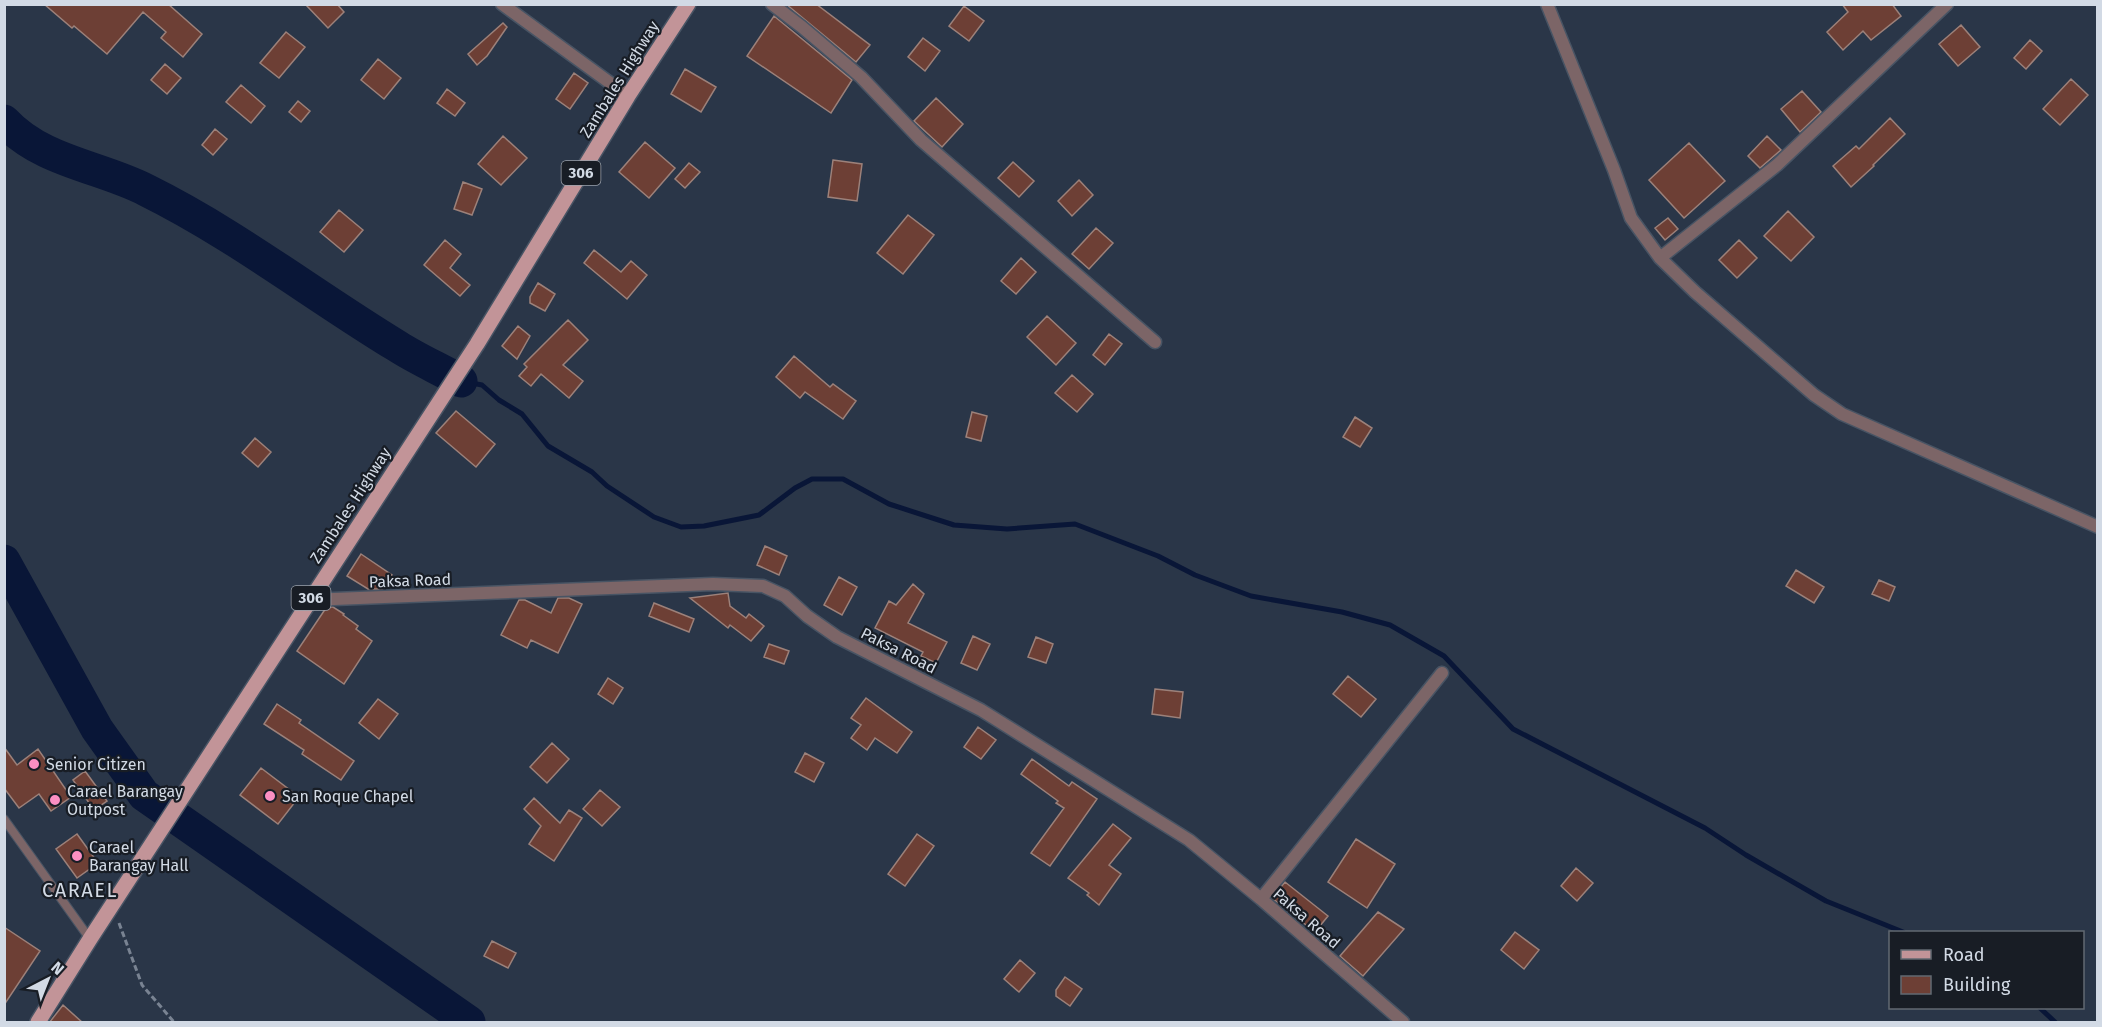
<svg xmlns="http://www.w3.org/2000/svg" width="2102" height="1027" viewBox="0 0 2102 1027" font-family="'Fira Sans',sans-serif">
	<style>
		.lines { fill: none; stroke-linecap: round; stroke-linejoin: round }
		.stream { stroke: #091637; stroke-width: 5 }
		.river { stroke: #091637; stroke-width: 33 }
		.building { fill: #6d3f35; stroke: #9c817a; stroke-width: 1.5 }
		.service-casing { stroke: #485464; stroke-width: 10 }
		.minor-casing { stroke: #485464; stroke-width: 15 }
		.primary-casing { stroke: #485464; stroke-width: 18 }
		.path { stroke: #798392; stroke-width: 3; stroke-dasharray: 6 3; stroke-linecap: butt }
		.service { stroke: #7c6567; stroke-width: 8 }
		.minor { stroke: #7c6567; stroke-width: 12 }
		.primary { stroke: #c29498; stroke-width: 15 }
		.poi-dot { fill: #fc8fc2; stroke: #181d25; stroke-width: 2 }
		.labels { text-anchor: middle; stroke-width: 4.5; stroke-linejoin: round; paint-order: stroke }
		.shield { fill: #181d25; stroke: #9aa1ab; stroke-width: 1.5 }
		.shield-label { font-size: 15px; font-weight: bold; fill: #d2dae5 }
		.street-label { font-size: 16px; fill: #d2dae5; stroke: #181d25 }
		.poi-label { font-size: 16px; fill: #d2dae5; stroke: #181d25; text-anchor: start }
		.quarter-label { font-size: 20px; letter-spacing: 1.5px; fill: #d2dae5; stroke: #181d25 }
	</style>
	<rect width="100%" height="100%" fill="#2a3648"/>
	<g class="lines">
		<path class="stream" d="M461,381l21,4 17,15 23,14 26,32 44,26 15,14 47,31 27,10 23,-1 55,-11 36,-27 17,-9h31l46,25 65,21 53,4 68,-5 83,32 37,19 56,21 91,16 48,13 54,31 69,73 192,99 41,27 80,46 77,31
			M2040,1008l15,14"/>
		<path class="river" d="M4,121c38,41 95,45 142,69 89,44 167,105 251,156 20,13 43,23 64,35
			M4,561l93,168 47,66 325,227"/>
	</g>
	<path class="building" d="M44,4h124l34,30 -19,23 -22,-19 5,-6 -23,-20 -36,42 -33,-28 -2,2z
		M305,4h32l7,8 -16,16z
		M786,4h30l54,41 -14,17z
		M1842,4h50l9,12 -30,24 -8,-9 -20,19 -16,-18 21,-20z
		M964,6l20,15 -15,20 -20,-15z
		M774,16l78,64 -21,33 -84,-57z
		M503,23l4,4 -20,29 -10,9 -9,-11z
		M1961,25l19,22 -22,19 -19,-22z
		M286,32l19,15 -26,31 -19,-15z
		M923,38l17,13 -15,20 -17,-14z
		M2030,40l12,11 -16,18 -12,-11z
		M378,59l23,19 -17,21 -23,-19z
		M165,64l16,14 -14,16 -16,-14z
		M685,69l31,18 -15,25 -30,-18z
		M574,73l14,10 -18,26 -14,-10z
		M2071,79l17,16 -28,30 -17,-16z
		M241,85l24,21 -14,17 -25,-21z
		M447,89l18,14 -10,13 -18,-13z
		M1802,91l19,21 -21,20 -19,-23z
		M936,98l27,26 -21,23 -28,-26z
		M298,101l12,10 -9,11 -12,-10z
		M1890,118l15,16 -32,31 1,1 -23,21 -18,-21 23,-20 3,3z
		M215,129l12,10 -14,16 -11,-10z
		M503,136l24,22 -26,27 -23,-21z
		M1767,136l14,14 -21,18 -12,-12z
		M645,142l30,26 -26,30 -30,-26z
		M1689,143l36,38 -41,37 -35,-38z
		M833,160l29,4 -5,37 -29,-4z
		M1013,162l21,19 -15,16 -21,-19z
		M689,163l11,9 -15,16 -10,-9z
		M1079,180l14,15 -21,21 -14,-15z
		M463,182l19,7 -10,26 -18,-6z
		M339,210l24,20 -19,22 -24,-20z
		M1788,211l26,26 -23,24 -27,-25z
		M908,215l26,20 -31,39 -26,-21z
		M1668,218l10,11 -13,11 -10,-12z
		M1096,228l17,15 -24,26 -17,-15z
		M445,240l16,14 -11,14 20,17 -10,11 -36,-31z
		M1739,240l18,18 -20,20 -18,-18z
		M594,250l27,22 10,-11 16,14 -20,24 -43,-36z
		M1021,258l15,14 -20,22 -15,-13z
		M538,283l17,11 -10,17 -15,-8v-6z
		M1047,316l29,27 -20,22 -29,-28z
		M568,320l20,20 -25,25 20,16 -14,17 -28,-24 -10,12 -12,-10 8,-9 -3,-3z
		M518,326l12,10 -13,23 -15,-13z
		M1109,334l13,10 -17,21 -12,-10z
		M794,356l36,31 3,-3 23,17 -13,18 -38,-27 -5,6 -24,-21z
		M1072,375l21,19 -16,18 -22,-19z
		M456,411l39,33 -19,23 -40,-34z
		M972,412l15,4 -6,25 -15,-4z
		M1355,417l17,11 -12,19 -17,-10z
		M255,438l16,14 -13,15 -16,-14z
		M765,546l22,10 -8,19 -22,-10z
		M361,554l31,21 -10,14h-14l-21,-13z
		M1796,570l28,17 -10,16 -28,-17z
		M839,577l18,10 -15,28 -18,-10z
		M1879,580l16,7 -6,14 -17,-7z
		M913,584l11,10 -16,29 39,19 -11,21 -15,-7 2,-4 -48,-24 14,-27 7,4z
		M728,593l2,13 16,12 3,-4 15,12 -13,15 -21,-16 -2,3 -38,-30z
		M558,598h11l13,6 -24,49 -27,-13 -4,8 -26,-13 18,-35h6l26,13z
		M654,603l40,16 -5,13 -40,-16z
		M330,607h3l11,7 -1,1 15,11 -2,3 16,12 -28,43 -47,-33 29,-43z
		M973,636l17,8 -13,26 -16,-7z
		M1036,637l17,7 -7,19 -18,-6z
		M769,644l20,7 -5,13 -20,-7z
		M1348,676l28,23 -15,18 -28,-23z
		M608,678l15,10 -10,16 -15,-10z
		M1155,689l28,3 -3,26 -28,-4z
		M866,698l46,34 -15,21 -22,-15 -8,12 -16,-12 10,-13 -10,-7z
		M378,699l20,15 -19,25 -20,-16z
		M277,704l24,16 -2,3 55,38 -13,19 -39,-26 2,-4 -40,-26z
		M978,727l18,13 -15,19 -17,-12z
		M552,743l17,16 -22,24 -17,-16z
		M4,747l13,18 21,-16 33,48 -20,14 -12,-17 -20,14 -15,-20z
		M805,753l19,10 -10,19 -19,-10z
		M1032,759l37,27 3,-4 25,17 -47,67 -19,-13 33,-45 -8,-5 2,-2 -37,-27z
		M261,768l38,29 -21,27 -38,-29z
		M85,771l22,30 -13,9 -21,-30z
		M600,790l20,17 -18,19 -19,-17z
		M534,798l26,25 9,-13 13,8 -28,43 -25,-17 12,-18 -17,-17z
		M1113,824l18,14 -22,27 12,9 -22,31 -12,-10 2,-2 -21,-15z
		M77,834l21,29 -21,15 -21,-29z
		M917,834l17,12 -29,40 -17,-12z
		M1356,839l39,25 -28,44 -39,-26z
		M1576,868l17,15 -16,18 -16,-15z
		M1285,882l43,34 -13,16 -43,-34z
		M1378,912l26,17 -41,47 -23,-20z
		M4,927l36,24 -36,54z
		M1515,932l24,18 -15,19 -23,-19z
		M492,941l24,12 -8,15 -24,-12z
		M1020,960l15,13 -16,19 -15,-13z
		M1065,977l17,12 -12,17 -14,-10v-6z
		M63,1005l20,18h-34z"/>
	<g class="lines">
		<g class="service-casing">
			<path id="service" d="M4,819l86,120"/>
		</g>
		<g class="minor-casing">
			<path id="minor" d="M502,4l126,92
				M772,4l30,23 59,50 60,63 234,202
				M1547,4l67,166 17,48 29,40 35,34 119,103 28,19 256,113
				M1660,258l117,-93 170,-161
				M309,600l404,-16 50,2 22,10 22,20 30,21 144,73 208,130 72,59 142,123
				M1261,899l181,-226"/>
		</g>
		<g class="primary-casing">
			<path id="primary" d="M38,1022l52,-83 387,-595 151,-248 60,-92"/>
		</g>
		<path class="path" d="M119,923l23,62 32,37"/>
		<use href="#service" class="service"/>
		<use href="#minor" class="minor"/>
		<use href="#primary" class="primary"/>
	</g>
	<g class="poi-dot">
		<circle cx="34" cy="764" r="6"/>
		<circle cx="270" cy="796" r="6"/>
		<circle cx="55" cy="800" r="6"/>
		<circle cx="77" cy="856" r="6"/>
	</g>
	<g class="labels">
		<g class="shield">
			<rect x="561.5" y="161" width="39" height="24" rx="4.5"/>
			<rect x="291.5" y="586" width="39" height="24" rx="4.5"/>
		</g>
		<g class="shield-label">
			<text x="581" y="178">306</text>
			<text x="311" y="603">306</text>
		</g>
		<g class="street-label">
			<text transform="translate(619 79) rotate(-58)" y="6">Zambales Highway</text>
			<text transform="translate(350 505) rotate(-57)" y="6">Zambales Highway</text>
			<text transform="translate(410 580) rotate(-2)" y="6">Paksa Road</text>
			<text transform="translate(899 650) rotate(27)" y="6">Paksa Road</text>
			<text transform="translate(1307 918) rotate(41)" y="6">Paksa Road</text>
		</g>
		<g class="poi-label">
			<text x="46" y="770">Senior Citizen</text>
			<text x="67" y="797">Carael Barangay<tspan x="67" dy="18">Outpost</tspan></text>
			<text x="282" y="802">San Roque Chapel</text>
			<text x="89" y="853">Carael<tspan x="89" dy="18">Barangay Hall</tspan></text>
		</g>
		<g class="quarter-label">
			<text x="80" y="897">CARAEL</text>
		</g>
	</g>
	<rect width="2102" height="1027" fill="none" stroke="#d2dae5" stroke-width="12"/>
	<rect x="1889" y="931" width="195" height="78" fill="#181d25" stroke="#626972" stroke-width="1.5"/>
	<rect x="1901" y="950" width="30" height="9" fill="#c29498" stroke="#626972" stroke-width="1.5"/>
	<text x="1943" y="961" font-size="18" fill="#d2dae5">Road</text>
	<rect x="1901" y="976" width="30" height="18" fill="#6d3f35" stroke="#626972" stroke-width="1.5"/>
	<text x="1943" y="991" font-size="18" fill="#d2dae5">Building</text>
	<g transform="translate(48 979) rotate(42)" stroke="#181d25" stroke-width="4.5" paint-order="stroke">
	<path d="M0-4.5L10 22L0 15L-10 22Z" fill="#d2dae5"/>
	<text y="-9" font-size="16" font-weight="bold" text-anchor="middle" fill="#d2dae5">N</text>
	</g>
</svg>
